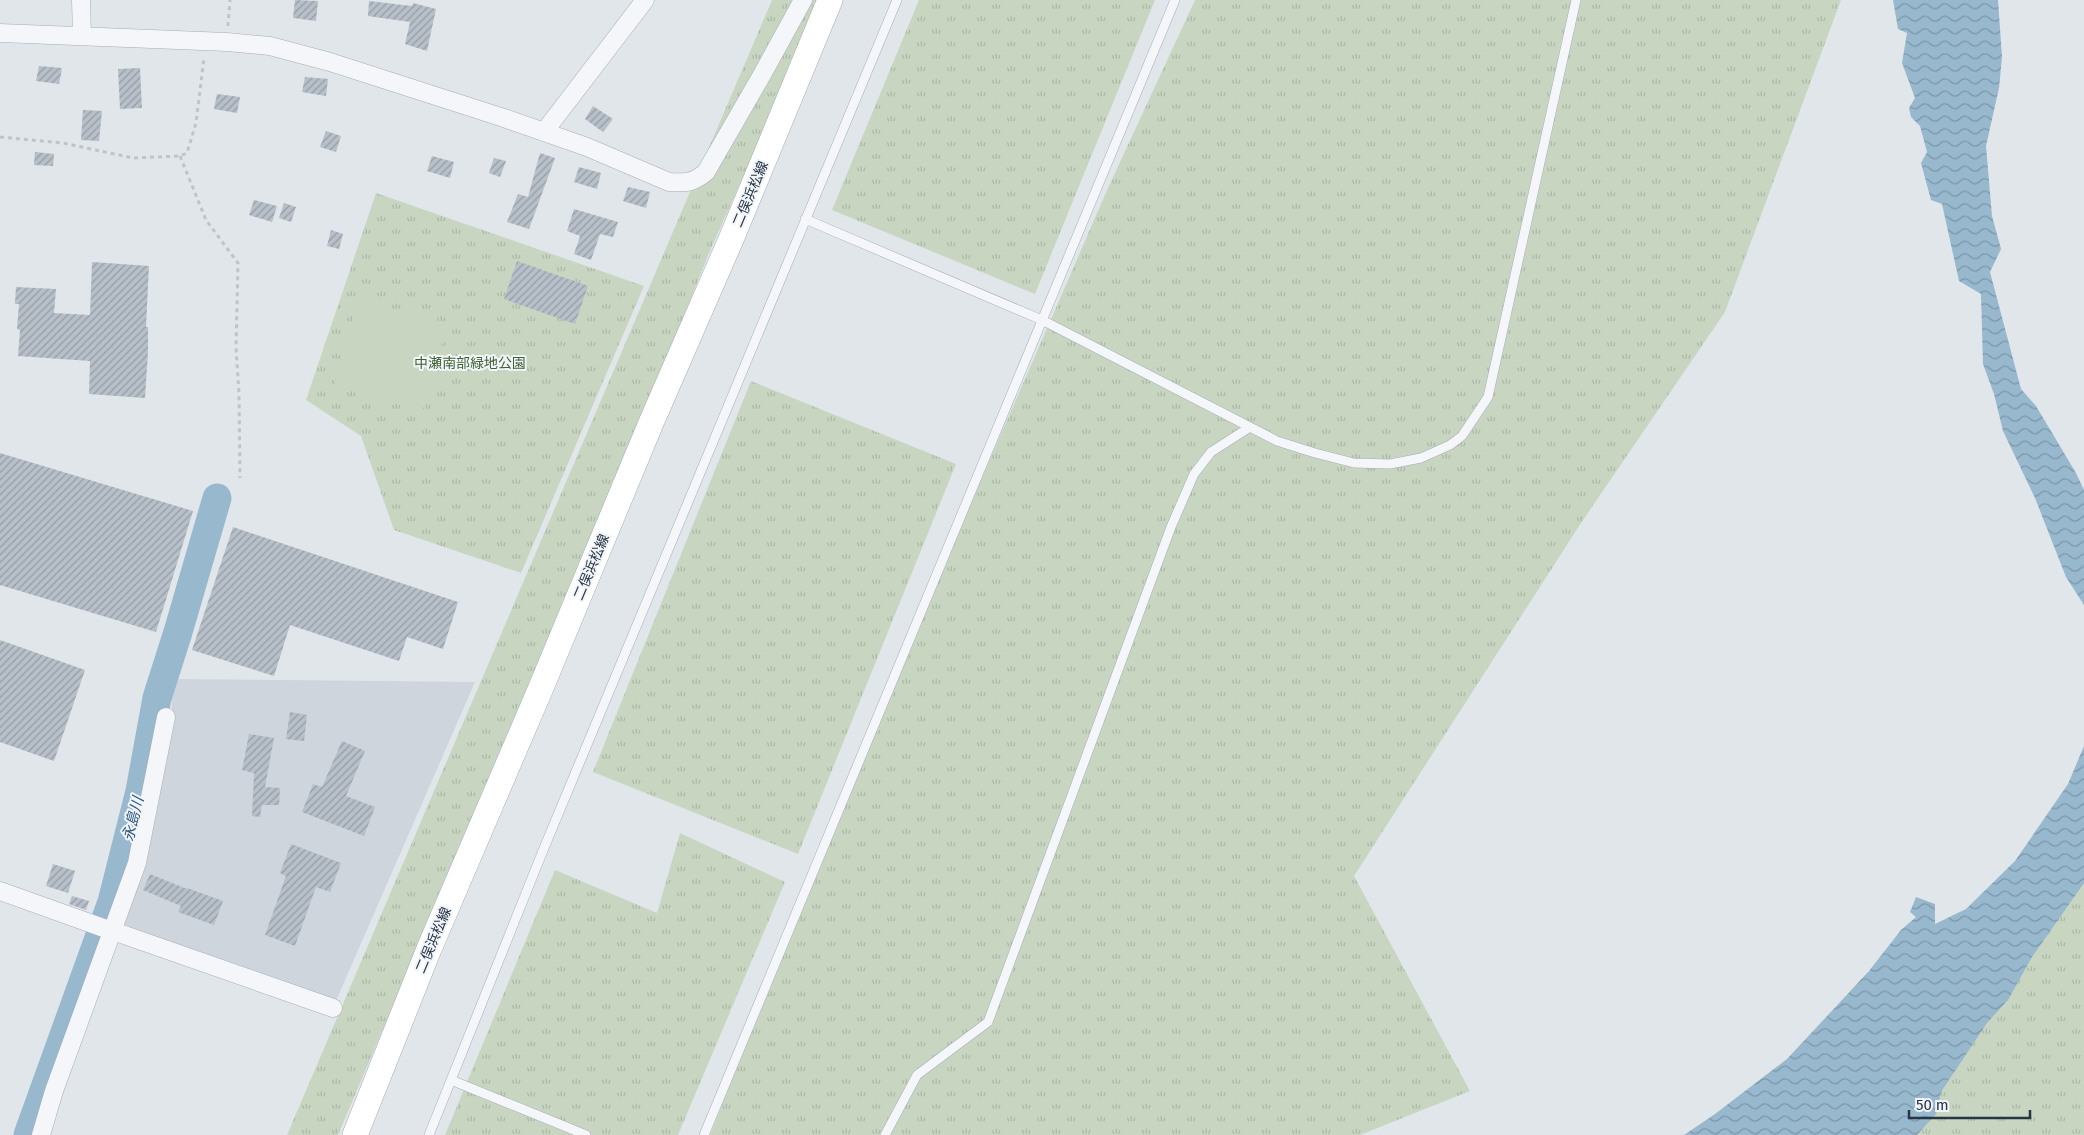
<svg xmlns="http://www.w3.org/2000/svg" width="2084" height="1135" viewBox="0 0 2084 1135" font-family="'Fira Sans','Noto Sans JP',sans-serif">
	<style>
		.built { fill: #ced5dd }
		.grass { fill: url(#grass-tufts) }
		.garden { fill: #c8d6c1 }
		.water { fill: url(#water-waves) }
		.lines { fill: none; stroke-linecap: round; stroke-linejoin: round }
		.river { stroke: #98b8ce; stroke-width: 29 }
		.building { fill: url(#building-hatch) }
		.service-casing { stroke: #a5adb6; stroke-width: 10 }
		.minor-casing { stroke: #a5adb6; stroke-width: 19 }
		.secondary-casing { stroke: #a5adb6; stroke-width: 26 }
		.path { stroke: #bfc4ca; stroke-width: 3; stroke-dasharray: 4 4; stroke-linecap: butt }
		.service { stroke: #f4f6f9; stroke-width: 9 }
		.minor { stroke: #f4f6f9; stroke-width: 18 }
		.secondary { stroke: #fff; stroke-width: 25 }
		.labels { text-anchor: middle; stroke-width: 4; stroke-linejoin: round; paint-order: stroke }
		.street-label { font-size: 14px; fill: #273544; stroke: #f1f4f8 }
		.park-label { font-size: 14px; fill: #406233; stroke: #f1f4f8 }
		.water-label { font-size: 15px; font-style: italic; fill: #2d597d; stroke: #f1f4f8 }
	</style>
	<defs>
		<pattern id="grass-tufts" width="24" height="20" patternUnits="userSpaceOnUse" patternTransform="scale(1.25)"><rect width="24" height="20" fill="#c8d6c1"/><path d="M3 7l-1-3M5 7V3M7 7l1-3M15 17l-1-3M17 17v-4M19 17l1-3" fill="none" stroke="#acb8a7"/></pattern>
		<pattern id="water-waves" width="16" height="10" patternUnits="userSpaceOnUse" patternTransform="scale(1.25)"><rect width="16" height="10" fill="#98b8ce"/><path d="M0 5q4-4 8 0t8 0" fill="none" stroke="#7c96a9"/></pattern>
		<pattern id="building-hatch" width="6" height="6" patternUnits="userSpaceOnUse" patternTransform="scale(1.25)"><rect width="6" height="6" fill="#b7bfc9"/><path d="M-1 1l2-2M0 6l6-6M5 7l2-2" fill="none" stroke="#959ca5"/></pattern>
	</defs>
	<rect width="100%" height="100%" fill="#e1e6eb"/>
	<path class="built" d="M170,679l305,3 -140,321 -212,-79 24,-67 25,-152z"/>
	<path class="grass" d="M772,0h50l-113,253 -54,136 -317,746h-51z
		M919,0h236l-120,294 -203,-84z
		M1195,0h646l-116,312 -144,211 -227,353 116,215 -110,44h-650l152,-381 246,-566z
		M376,193l268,93 -123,287 -127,-43 -33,-94 -55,-36z
		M751,381l205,83 -158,390 -205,-82z
		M680,833l105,49 -107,253h-233l110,-265 102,43z
		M2084,865v270h-189z"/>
	<path class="garden" d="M359,301l88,22 -22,85 -91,-23z"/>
	<path class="water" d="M1893,0h105l4,57 -3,31 -13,58 6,70 9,33 -11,23 31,117 15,17 40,67 8,17v136v-21l-18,-28 -31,-79 -32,-67 -9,-37 -11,-30 -2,-70 -22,-13 -17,-77 -11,-4 -10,-37 6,-11 -7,-26 -9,-9 -2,-9 6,-10 -13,-35 5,-30 -9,-4z
		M2084,746v137l-52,74 -24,43 -21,23 -46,69 -5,22 -19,21h-233l31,-21 72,-55 82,-88 32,-41 15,-13 -6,-5 6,-15 19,7v20l31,-15 49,-48 53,-77z"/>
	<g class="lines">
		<path class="river" d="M28,1135l84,-233 28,-111 17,-93 21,-66 39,-134"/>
	</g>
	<path class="building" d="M295,0l23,1 -2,20 -23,-3z
		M369,1l43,5 1,-3 23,6 -9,42 -22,-7 5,-22 -42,-6z
		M39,66l23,2 -3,16 -23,-3z
		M140,68l2,40 -22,1 -2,-40z
		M305,77l23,2 -2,17 -24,-4z
		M217,94l23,3 -3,16 -23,-4z
		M593,106l20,13 -10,13 -18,-13z
		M83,110l19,1 -3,30 -18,-1z
		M326,131l15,5 -5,16 -16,-5z
		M35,152l19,2 -1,12 -19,-1z
		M540,153l15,5 -26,71 -22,-7 11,-28 10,3z
		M432,156l22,6 -4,16 -23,-7z
		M494,158l12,3 -6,16 -11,-4z
		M579,167l22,6 -4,16 -23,-7z
		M628,187l22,5 -4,16 -23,-7z
		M254,200l23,6 -5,16 -23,-7z
		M284,203l12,4 -5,15 -12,-4z
		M574,209l44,13 -5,15 -13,-3 -9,26 -17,-6 6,-18 -13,-5z
		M331,230l12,4 -4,15 -12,-3z
		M517,261l71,25 -13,38 -71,-25z
		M92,262l57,4 -3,61h2v25l-3,46 -56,-4 1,-33 -72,-5 2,-26 -3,-1 2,-25h-4l1,-17 40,2 -2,24 36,2z
		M0,453l193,58 -37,121 -156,-47z
		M233,527l225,75 -15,47 -36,-12 -8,24 -109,-36 -16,51 -82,-26z
		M0,640l85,30 -31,91 -54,-19z
		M290,712l17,3 -3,26 -18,-2z
		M249,734l25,4 -9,49 15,1 -1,17h-17l-2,12 -8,-1 2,-43 -12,-3z
		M342,741l23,10 -19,45 29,11 -11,29 -62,-24 11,-28 9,3z
		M291,844l50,19 -11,29 -14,-5 -21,59 -30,-11 21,-59 -6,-3z
		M53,864l22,7 -7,22 -22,-7z
		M150,874l37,15v-1l36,13 -9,24 -36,-13 3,-6 -38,-16z
		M72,896l17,5 -3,9 -17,-6z"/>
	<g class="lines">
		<g class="service-casing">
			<path id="service" d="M805,219l237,101 235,121 38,12 39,10 36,1 31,-6 29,-13 12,-9 26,-39 88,-397
				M451,1080l135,55
				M429,1135l113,-282 355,-853
				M704,1135l471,-1135
				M885,1135l32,-60 71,-53 183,-495 23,-53 17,-22 39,-25"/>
		</g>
		<g class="minor-casing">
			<path id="minor" d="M81,0l1,36
				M0,33l227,9 43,4 60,16 174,56 83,29 82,35c18,1 24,1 37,-10l57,-99 40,-73
				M544,132l101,-132
				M0,891l112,40
				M113,931l220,77
				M41,1135l13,-44 83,-228 29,-146"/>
		</g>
		<g class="secondary-casing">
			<path id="secondary" d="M355,1135l74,-186 111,-259 111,-267 81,-186 98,-237"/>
		</g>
		<path class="path" d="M228,26l2,-26
			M0,137l63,6 70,15 47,-2 7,-3 9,-30 8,-65
			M180,156l26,64 32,43 -2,85 3,45 1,85"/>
		<use href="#service" class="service"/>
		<use href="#minor" class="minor"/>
		<use href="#secondary" class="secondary"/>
	</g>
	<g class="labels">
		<g class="street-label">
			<text transform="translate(750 194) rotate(-67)" y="5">二俣浜松線</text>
			<text transform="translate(591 567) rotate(-67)" y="5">二俣浜松線</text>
			<text transform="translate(433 940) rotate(-67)" y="5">二俣浜松線</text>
		</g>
		<g class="park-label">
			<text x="470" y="368">中瀬南部緑地公園</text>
		</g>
		<g class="water-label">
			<text transform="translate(133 819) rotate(-76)" y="5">永島川</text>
		</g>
	</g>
	<path d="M1909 1110v8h121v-8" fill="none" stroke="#273544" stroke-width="2.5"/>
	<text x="1916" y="1110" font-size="15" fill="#273544" stroke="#f1f4f8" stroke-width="4" paint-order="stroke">50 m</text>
</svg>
